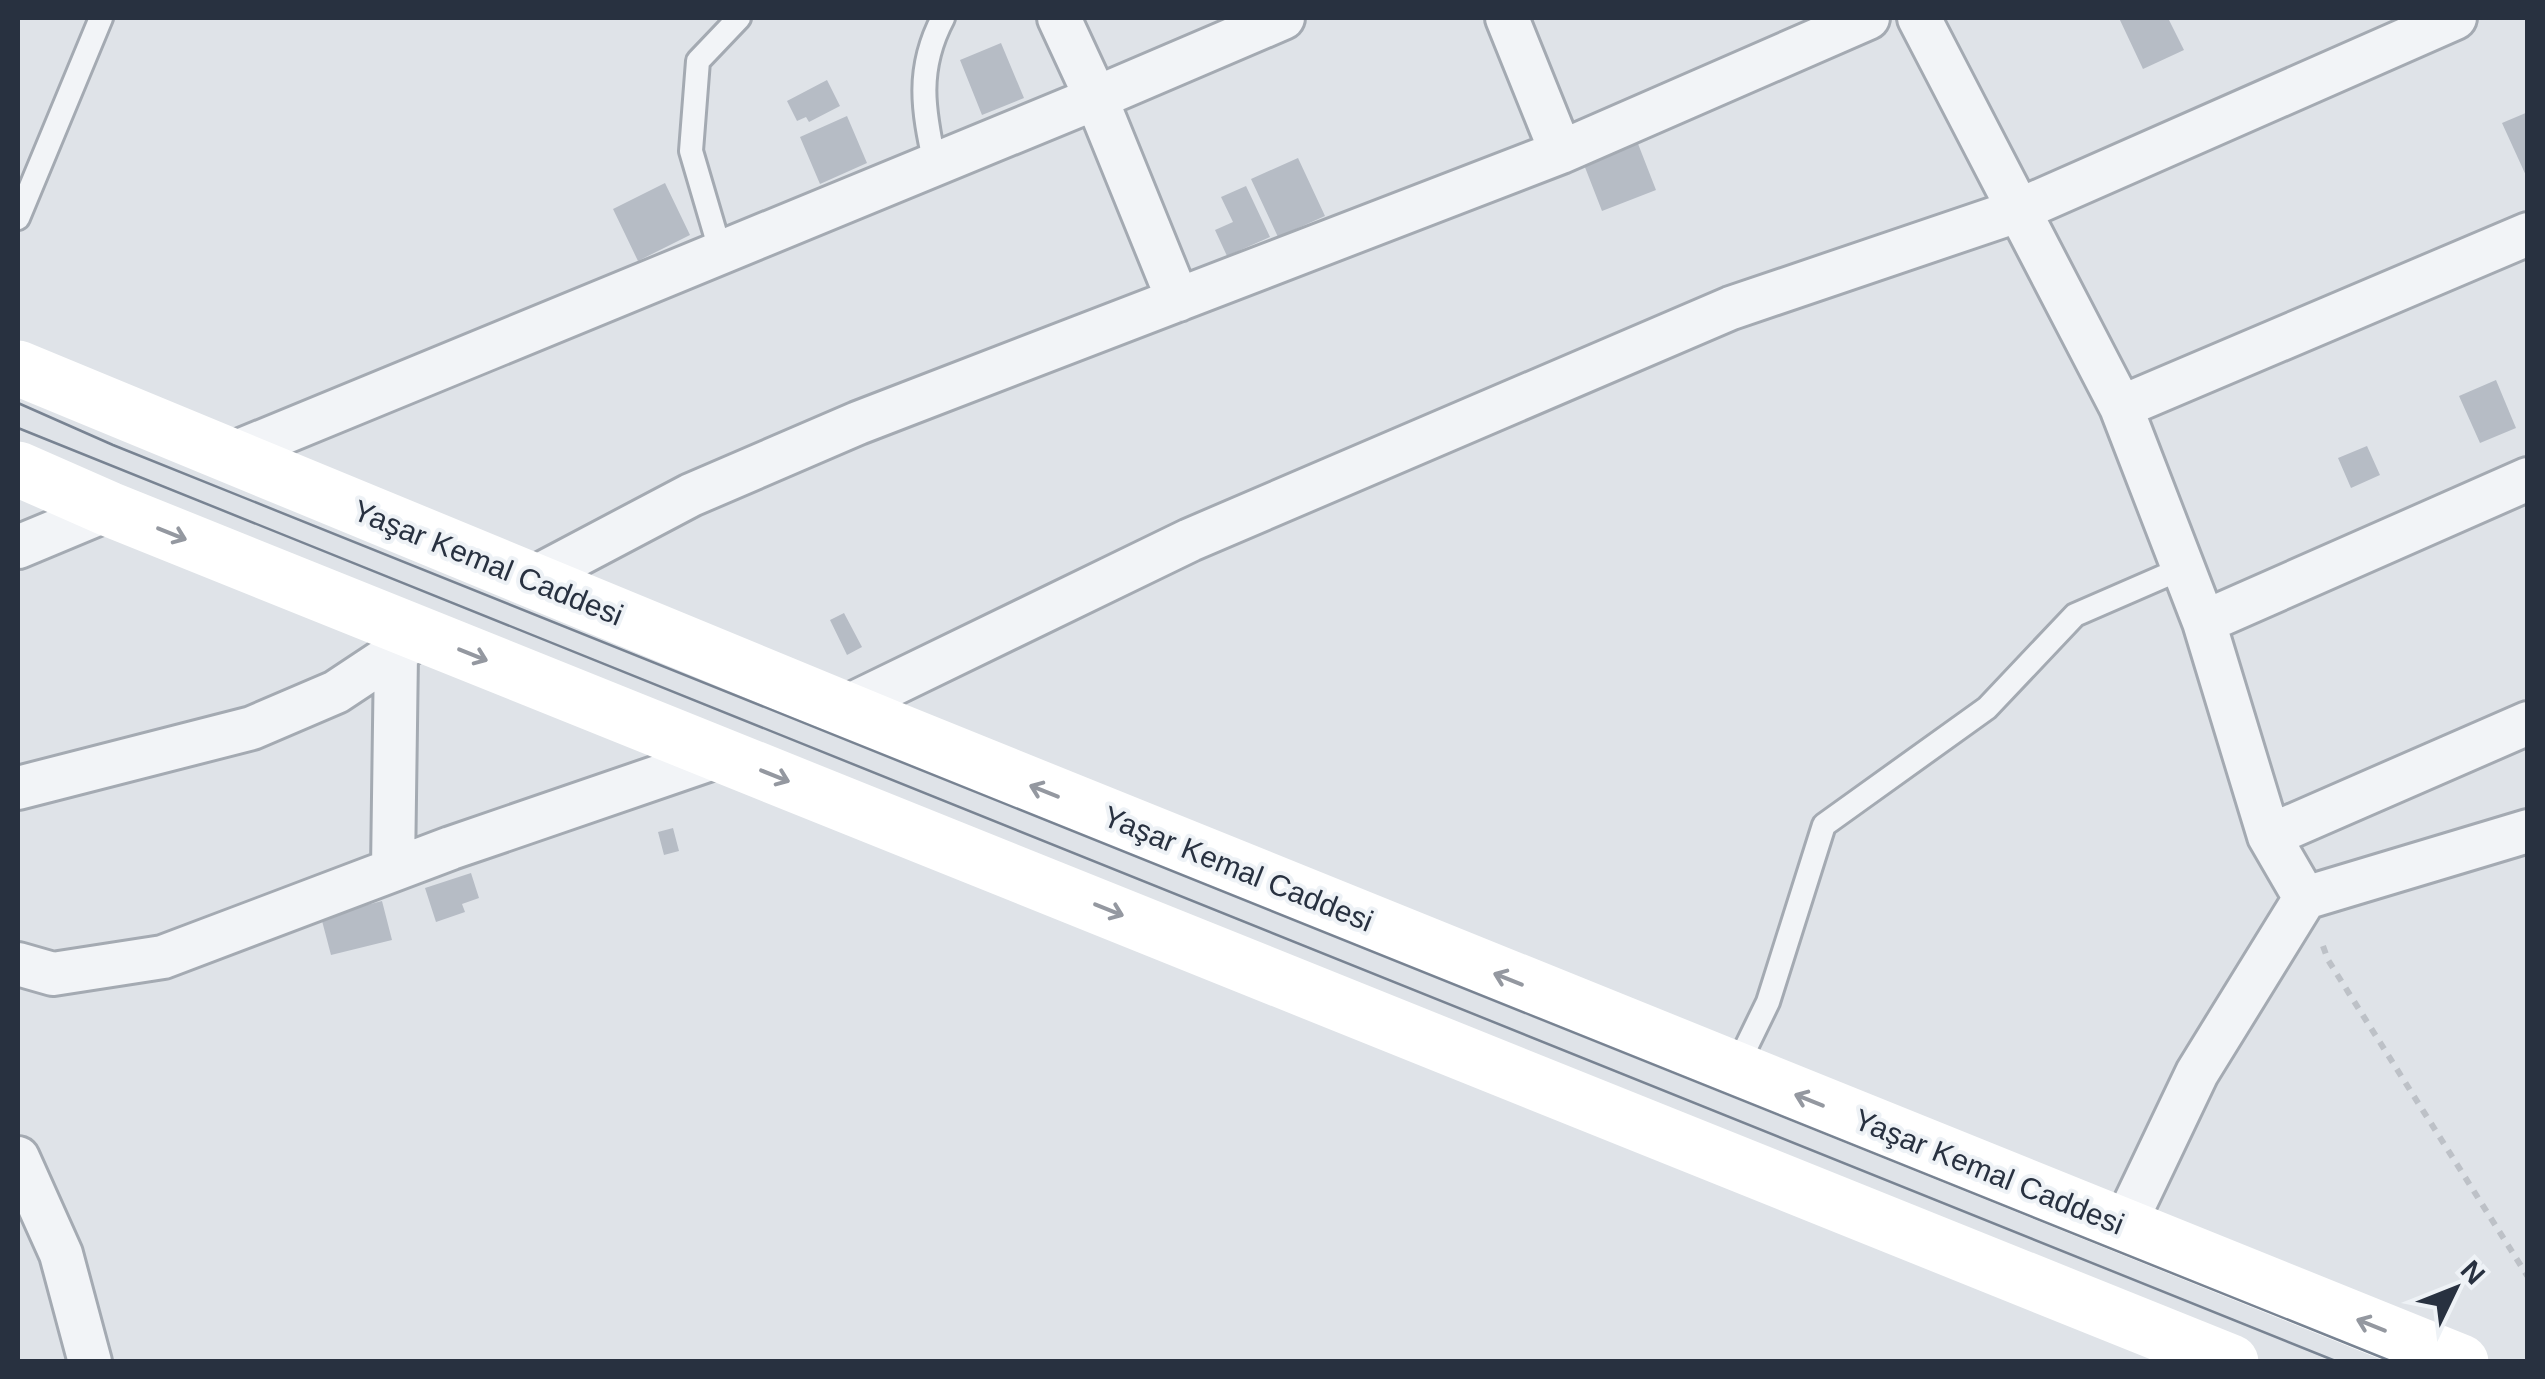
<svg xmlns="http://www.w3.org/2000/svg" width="2545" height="1379" viewBox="0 0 2545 1379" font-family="Arial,sans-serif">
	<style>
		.building { fill: #b6bcc5 }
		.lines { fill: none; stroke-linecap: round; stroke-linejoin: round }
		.lane-casing { stroke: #a4aab2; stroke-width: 28 }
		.street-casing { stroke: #a4aab2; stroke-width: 48 }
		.path { stroke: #bdc1c7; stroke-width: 6; stroke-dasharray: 8 8; stroke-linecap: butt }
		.lane { stroke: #f2f4f7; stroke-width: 22 }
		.street { stroke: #f2f4f7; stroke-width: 42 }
		.secondary { stroke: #fff; stroke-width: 55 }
		.tram { stroke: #788392; stroke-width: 2.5 }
		.oneway { stroke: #9498a0 }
		.labels { text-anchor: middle; stroke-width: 8; stroke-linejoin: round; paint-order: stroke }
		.street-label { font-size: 30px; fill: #283140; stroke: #eef2f6 }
	</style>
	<rect width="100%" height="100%" fill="#dfe3e8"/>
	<path class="building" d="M2119,18h49l16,32 -41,19z
		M1001,43l23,55 -42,17 -22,-55z
		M827,80l13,26 -31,16 -3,-5 -9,4 -10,-20z
		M2528,112v68l-26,-57z
		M847,116l20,47 -47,21 -20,-47z
		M1635,136l21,54 -54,21 -21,-54z
		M1298,158l27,58 -47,21 -27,-58z
		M665,183l25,52 -52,26 -25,-52z
		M1246,186l24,51 -43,19 -12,-26 18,-8 -12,-25z
		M2496,380l20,48 -36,15 -21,-47z
		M2367,446l13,29 -29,13 -13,-30z
		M844,613l18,34 -15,8 -17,-35z
		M673,828l6,23 -15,4 -6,-23z
		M471,873l8,25 -17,6 3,8 -29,10 -11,-34z
		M382,901l10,39 -61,15 -10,-38z"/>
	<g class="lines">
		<g class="lane-casing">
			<path id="lane" d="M935,164c-12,-54 -19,-95 8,-146
				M18,218l83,-200
				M721,253l-30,-102 7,-90 41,-43
				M1736,1068l32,-66 56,-177 163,-117 88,-93 108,-47"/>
		</g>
		<g class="street-casing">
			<path id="street" d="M1059,18l37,80 82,202
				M1507,18l54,134
				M1919,18l202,389 83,215 65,214 36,62
				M2121,407l407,-173
				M227,456l869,-358 187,-80
				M18,547l91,-38
				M530,580l161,-85 167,-72 703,-271 307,-134
				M2204,622l324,-143
				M842,709l348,-169 541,-232 286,-97 438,-193
				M18,788l234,-60 84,-36 86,-57
				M2269,836l259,-113
				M393,869l3,-215
				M18,964l35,10 110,-17 288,-109 271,-93
				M18,1158l43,96 29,108
				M2124,1226l73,-153 108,-175 223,-67"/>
		</g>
		<path class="path" d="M2323,946l5,14 200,317"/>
		<use href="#lane" class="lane"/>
		<use href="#street" class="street"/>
		<path class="secondary" d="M18,368l870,359 1573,635
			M18,469l91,40 2122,853"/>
		<path class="tram" d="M18,403l95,42 2280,917
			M18,428l2320,934"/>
	</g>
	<defs><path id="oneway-shaft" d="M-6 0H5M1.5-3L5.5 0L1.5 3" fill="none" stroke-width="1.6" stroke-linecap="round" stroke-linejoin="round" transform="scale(2.5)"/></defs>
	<g class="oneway">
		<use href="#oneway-shaft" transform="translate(172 534) rotate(22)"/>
		<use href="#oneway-shaft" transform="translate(473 655) rotate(22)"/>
		<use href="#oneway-shaft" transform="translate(775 776) rotate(22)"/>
		<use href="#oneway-shaft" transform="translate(1044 791) rotate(-158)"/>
		<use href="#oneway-shaft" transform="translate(1109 910) rotate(22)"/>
		<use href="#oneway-shaft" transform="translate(1508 979) rotate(-158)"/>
		<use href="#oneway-shaft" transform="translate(1809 1100) rotate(-158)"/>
		<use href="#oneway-shaft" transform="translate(2371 1325) rotate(-158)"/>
	</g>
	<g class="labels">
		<g class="street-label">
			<text transform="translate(488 563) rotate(22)" y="10">Yaşar Kemal Caddesi</text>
			<text transform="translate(1238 869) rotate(22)" y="10">Yaşar Kemal Caddesi</text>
			<text transform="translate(1989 1172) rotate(22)" y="10">Yaşar Kemal Caddesi</text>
		</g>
	</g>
	<rect width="2545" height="1379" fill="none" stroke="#283140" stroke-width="40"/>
	<g transform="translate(2455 1289) rotate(47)" stroke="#eef2f6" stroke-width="8" paint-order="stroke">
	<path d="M0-8L18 38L0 25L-18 38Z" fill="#283140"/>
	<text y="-15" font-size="28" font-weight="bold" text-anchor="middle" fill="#283140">N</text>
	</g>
</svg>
